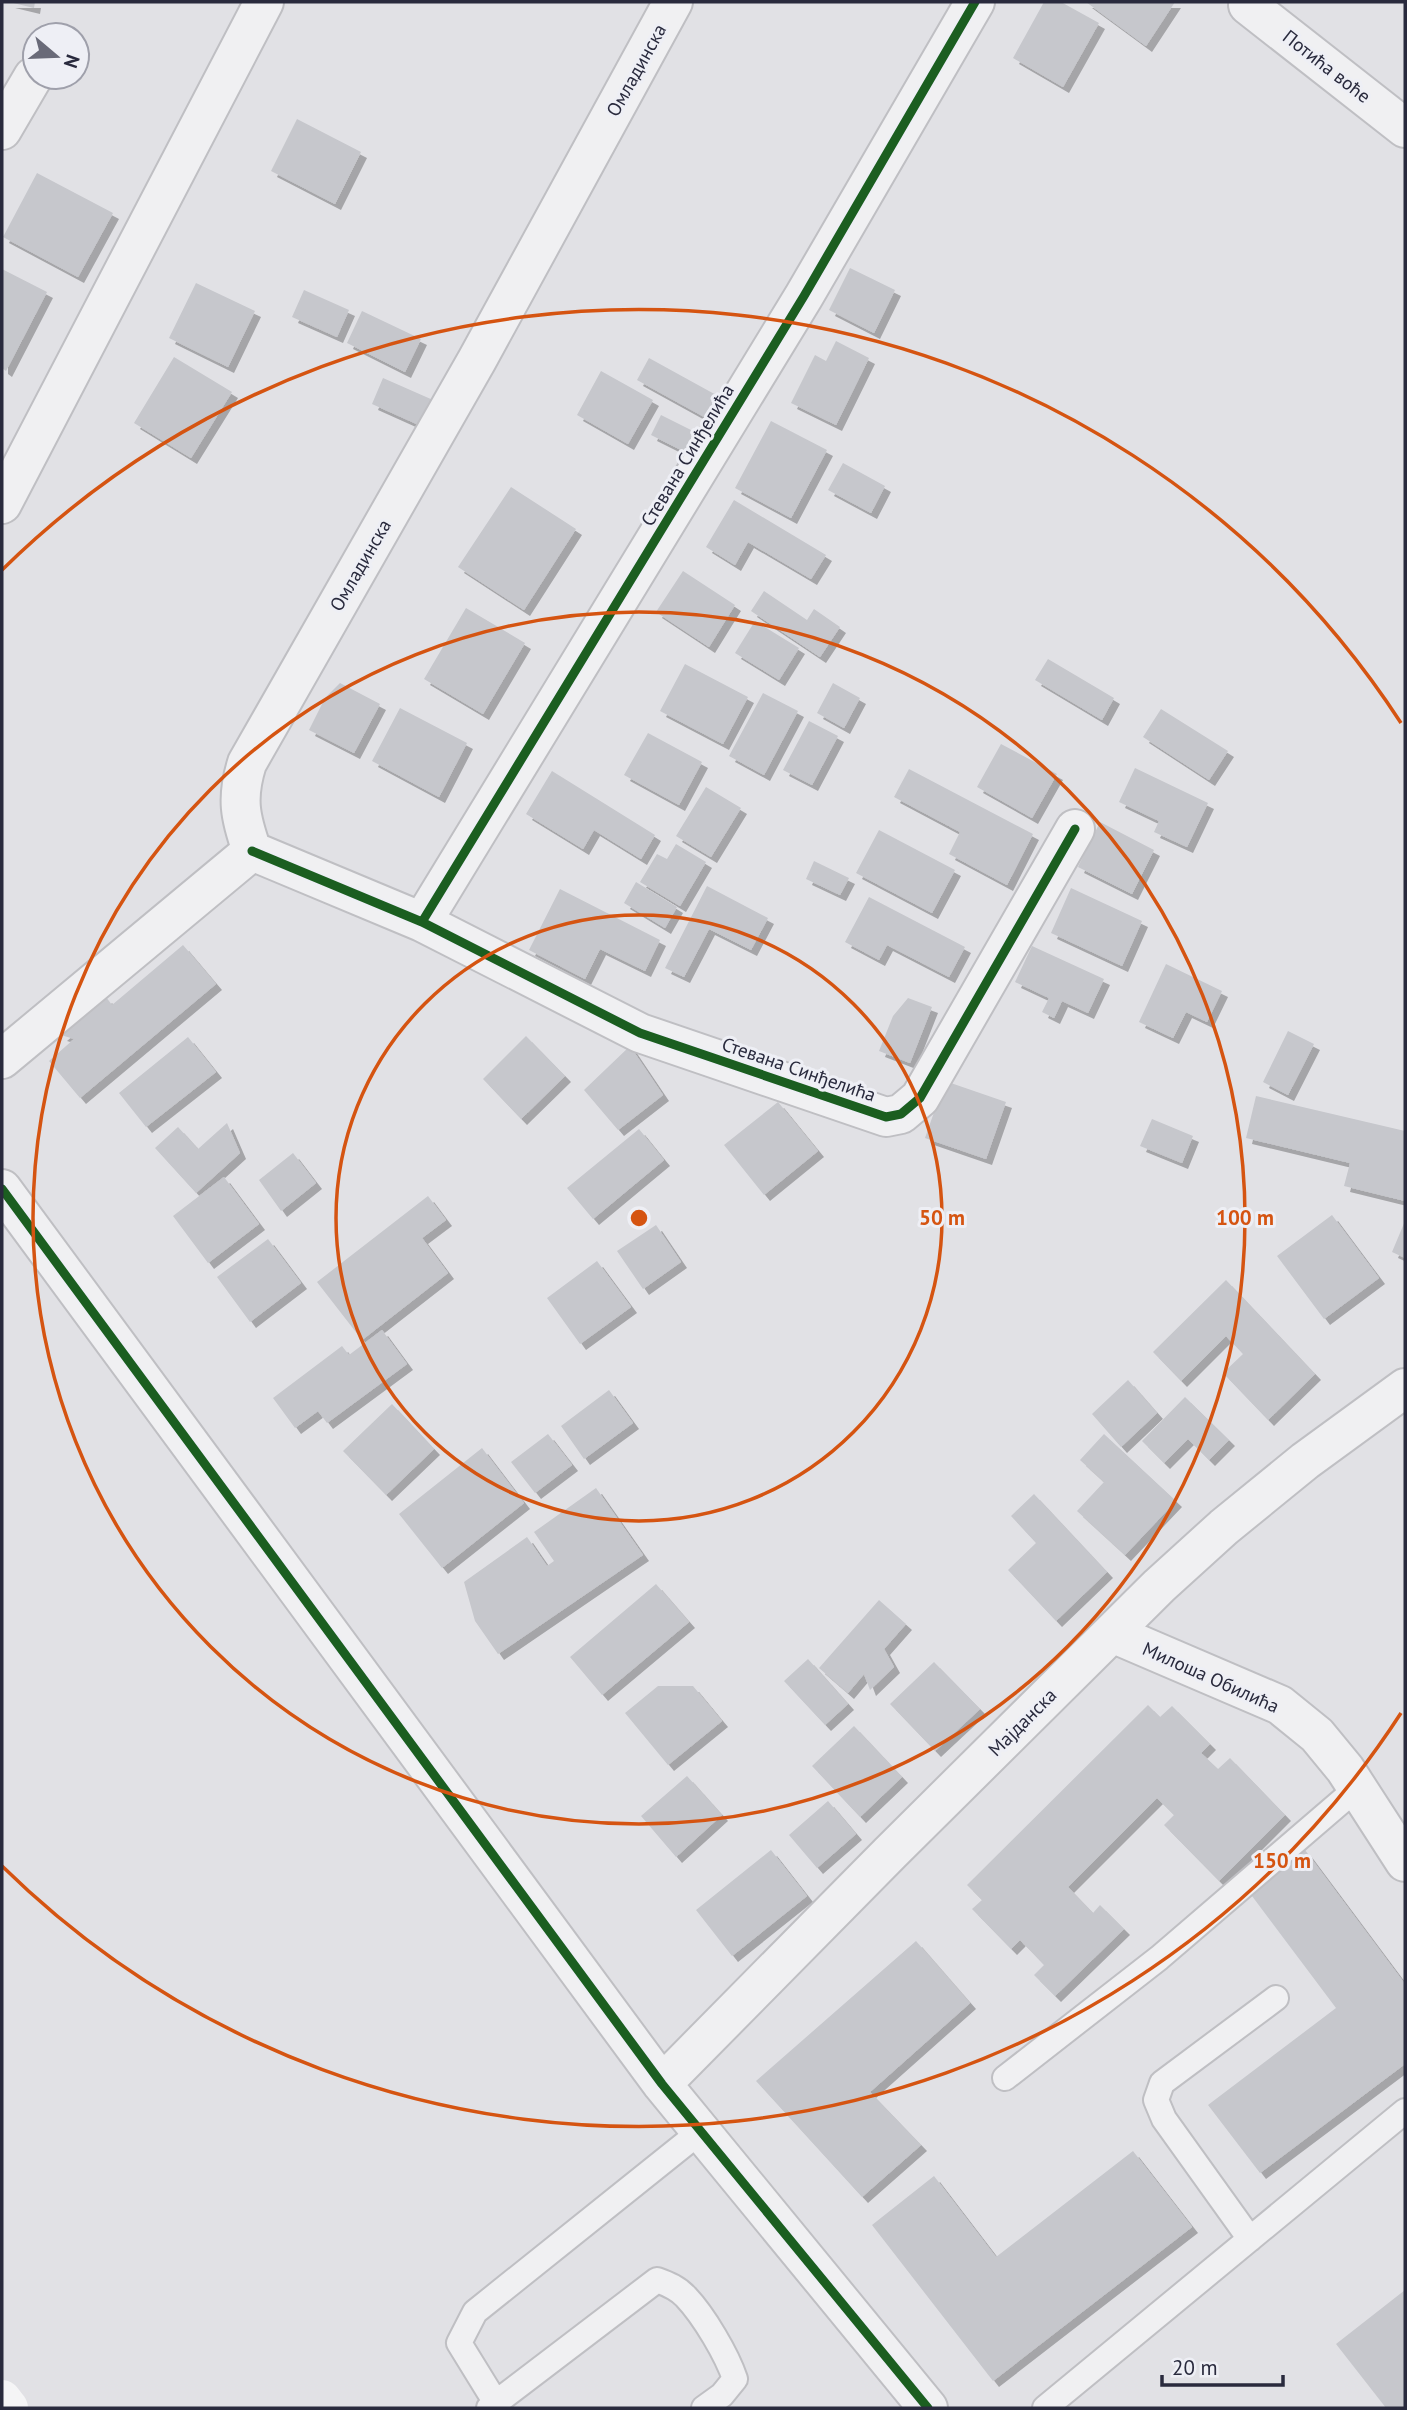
<svg xmlns="http://www.w3.org/2000/svg" width="1407" height="2410" viewBox="0 0 1407 2410" font-family="'PT Sans',sans-serif">
	<style>
		.building { fill: #c6c7cc; filter: url(#shadow) }
		.lines { fill: none; stroke-linecap: round; stroke-linejoin: round }
		.service-casing { stroke: #bfbfc3; stroke-width: 28 }
		.minor-casing { stroke: #bfbfc3; stroke-width: 42 }
		.service { stroke: #f0f0f2; stroke-width: 24 }
		.minor { stroke: #f0f0f2; stroke-width: 38 }
		.secondary { stroke: #f5f5f6; stroke-width: 38 }
		.cycleway-casing { stroke: #eeeff5; stroke-width: 13 }
		.cycleway { stroke: #1b5e20; stroke-width: 9 }
		.ring { fill: none; stroke: #d55411; stroke-width: 3.5 }
		.labels { text-anchor: middle; stroke-width: 6; stroke-linejoin: round; paint-order: stroke }
		.street-label { font-size: 19px; fill: #292a3d; stroke: #eeeff5 }
		.centre { fill: #d55411; stroke: #eeeff5; stroke-width: 3.5 }
		.ring-label { font-size: 21px; text-anchor: middle; font-weight: bold; fill: #d55411; stroke: #eeeff5; stroke-width: 6; stroke-linejoin: round; paint-order: stroke }
	</style>
	<defs>
		<filter id="shadow"><feDropShadow dx="6" dy="6" stdDeviation="0" flood-color="#0004"/></filter>
	</defs>
	<rect width="100%" height="100%" fill="#e1e1e5"/>
	<path class="building" d="M9,2h26l-1,6z
		M1044,2h17l38,21 -36,64 -50,-29z
		M1086,2h89l-29,44z
		M297,119l64,33 -26,52 -64,-33z
		M37,173l76,40 -35,64 -75,-40z
		M850,268l45,22 -21,43 -45,-23z
		M2,269l45,23 -41,79 -4,-3z
		M196,283l59,28 -27,56 -59,-29z
		M304,290l45,20 -12,27 -45,-20z
		M362,311l59,28 -16,33 -58,-29z
		M836,341l33,17 -33,67 -45,-22 24,-48 11,6z
		M174,357l58,35 -41,66 -57,-35z
		M649,358l69,38 -12,22 -69,-38z
		M601,371l52,29 -25,44 -51,-29z
		M383,378l50,22 -12,26 -49,-22z
		M661,415l40,20 -10,20 -40,-20z
		M771,421l56,29 -36,68 -56,-30z
		M843,463l42,23 -14,27 -43,-23z
		M511,487l65,42 -52,81 -66,-43z
		M734,500l92,55 -15,24 -63,-37 -13,23 -29,-18z
		M683,571l52,34 -26,42 -53,-35z
		M764,591l43,29 7,-11 26,18 -20,30 -69,-46z
		M466,608l59,35 -42,71 -59,-35z
		M755,621l44,27 -20,32 -44,-27z
		M1048,659l66,39 -12,22 -67,-40z
		M685,664l63,33 -25,47 -63,-33z
		M340,683l40,21 -26,49 -45,-23 16,-32z
		M833,683l27,15 -16,30 -27,-15z
		M763,693l35,18 -34,64 -35,-19z
		M400,708l67,35 -28,54 -67,-36z
		M1161,709l67,42 -19,29 -66,-43z
		M809,721l29,15 -26,49 -29,-15z
		M648,733l54,29 -23,43 -55,-30z
		M1001,744l56,30 -25,44 -55,-31z
		M1135,768l73,35 -21,44 -33,-15 5,-11 -40,-19z
		M909,769l124,65 -26,51 -58,-31 11,-22 -66,-35z
		M552,771l103,64 -14,24 -47,-29 -11,19 -57,-35z
		M706,787l35,21 -30,49 -35,-21z
		M1100,822l54,28 -22,44 -54,-27z
		M879,830l76,40 -23,43 -76,-40z
		M676,844l30,18 -26,44 -40,-24 17,-28 10,5z
		M814,861l35,17 -9,17 -34,-16z
		M636,882l41,25 -12,21 -41,-25z
		M707,886l61,32 -17,32 -42,-21 -25,48 -19,-9z
		M1071,888l71,33 -20,45 -71,-33z
		M560,889l100,51 -15,31 -45,-22 -15,30 -56,-29z
		M869,897l96,50 -16,30 -62,-32 -8,15 -34,-18z
		M183,945l33,39 -136,114 -31,-37 25,-22 -13,-4 45,-38 6,8z
		M1032,946l72,33 -16,34 -26,-12 -8,17 -12,-6 7,-14 -34,-16z
		M1166,964l56,27 -15,31 -21,-10 -13,26 -34,-16z
		M908,998l24,9 -22,56 -31,-12 14,-35z
		M1288,1031l26,13 -26,51 -25,-13z
		M526,1036l39,40 -44,43 -38,-40z
		M188,1037l28,35 -70,55 -27,-34z
		M630,1046l33,49 -45,35 -34,-40z
		M945,1081l61,21 -20,57 -61,-21z
		M1256,1096l149,35v70l-61,-15 6,-23 -104,-25z
		M778,1102l40,49 -54,44 -40,-50z
		M1152,1119l41,17 -11,27 -42,-17z
		M227,1123l13,30 -44,40 -41,-45 23,-21 20,22z
		M639,1129l25,31 -71,59 -26,-31z
		M293,1153l23,30 -35,28 -22,-31z
		M224,1177l35,47 -51,39 -35,-47z
		M428,1196l18,24 -24,18 26,35 -86,67 -45,-58z
		M1332,1215l47,63 -55,41 -47,-63z
		M1405,1221v37l-13,-6z
		M656,1225l25,37 -38,27 -26,-38z
		M268,1239l33,44 -51,39 -33,-45z
		M597,1261l34,46 -51,37 -33,-46z
		M1226,1280l89,94 -47,46 -45,-47 20,-19 -17,-18 -45,45 -28,-29z
		M382,1330l25,34 -80,59 -9,-12 -23,17 -22,-30 69,-52 7,9z
		M1128,1380l29,33 -36,34 -29,-33z
		M609,1390l24,33 -49,36 -23,-33z
		M1185,1397l44,43 -20,20 -21,-21 -24,24 -22,-22z
		M392,1404l42,45 -48,46 -43,-44z
		M548,1434l24,31 -37,28 -24,-31z
		M1104,1434l72,67 -51,54 -48,-44 27,-29 -24,-22z
		M482,1448l42,55 -82,65 -43,-54z
		M596,1488l47,67 -145,99 -23,-33 -11,-39 63,-45 20,29 7,-5 -20,-29z
		M1034,1494l73,78 -51,49 -48,-51 28,-27 -25,-27z
		M656,1584l33,38 -87,73 -32,-38z
		M879,1600l27,24 -22,25 10,18 -24,23 -6,-16 -16,19 -29,-25z
		M808,1659l40,45 -23,21 -41,-44z
		M934,1662l46,47 -45,42 -45,-47z
		M658,1686h35l29,35 -54,44 -43,-52z
		M1148,1705l12,12 12,-11 38,38 -9,9 17,16 12,-11 55,57 -66,66 -55,-56 10,-10 -17,-17 -89,89 25,26 7,-8 24,24 -69,67 -21,-21 10,-10 -24,-25 -9,9 -39,-40 10,-9 -15,-15z
		M854,1726l48,51 -42,40 -48,-51z
		M687,1776l35,39 -46,42 -35,-41z
		M828,1801l28,33 -39,34 -28,-33z
		M771,1850l36,46 -75,60 -36,-46z
		M1305,1850l100,134v80l-145,109 -52,-68 128,-97 -87,-116z
		M916,1941l54,62 -100,89 51,53 -59,52 -106,-116z
		M1133,2151l59,76 -199,154 -121,-156 62,-49 62,81z
		M1405,2290v118h-19l-50,-64z"/>
	<g class="lines">
		<g class="service-casing">
			<path id="service" d="M1005,2078l154,-120 198,-170
				M1250,2239l-86,-120 -8,-19 6,-17 114,-85
				M496,2403l-37,-60 16,-31 226,-181
				M489,2408l168,-128c11,4 21,8 29,17 18,19 41,58 49,82l-13,16 -18,13
				M1045,2408l360,-297"/>
		</g>
		<g class="minor-casing">
			<path id="minor" d="M1248,5l157,123
				M2,130l31,-53
				M2,504l262,-502
				M252,851l170,71 218,111 246,84 15,-3 19,-16 155,-269
				M252,851c-12,-34 -16,-53 -5,-88l230,-403 196,-358
				M422,922l382,-626 171,-294
				M2,1059l250,-208
				M2,1189l660,895 266,324
				M1112,1633l168,72 37,30 28,34 60,93
				M662,2084l228,-231 269,-267 65,-59 81,-66 100,-73"/>
		</g>
		<use href="#service" class="service"/>
		<use href="#minor" class="minor"/>
		<path class="secondary" d="M2,2399l7,9"/>
		<g class="cycleway-casing">
			<path id="cycleway" d="M252,851l170,71 218,111 246,84 15,-3 19,-16 155,-269
				M422,922l382,-626 171,-294
				M2,1189l660,895 266,324"/>
		</g>
		<use href="#cycleway" class="cycleway"/>
	</g>
	<g class="ring">
		<circle cx="639" cy="1218" r="303"/>
		<circle cx="639" cy="1218" r="606"/>
		<path d="M1401 1713A909 909 0 0 1 2 1866M2 570A909 909 0 0 1 1401 723"/>
	</g>
	<g class="labels">
		<g class="street-label">
			<text transform="translate(1327 66) rotate(38)" y="7">Потића воће</text>
			<text transform="translate(636 70) rotate(-61)" y="7">Омладинска</text>
			<text transform="translate(687 455) rotate(-59)" y="7">Стевана Синђелића</text>
			<text transform="translate(360 565) rotate(-60)" y="7">Омладинска</text>
			<text transform="translate(799 1069) rotate(19)" y="7">Стевана Синђелића</text>
			<text transform="translate(1211 1677) rotate(24)" y="7">Милоша Обилића</text>
			<text transform="translate(1022 1722) rotate(-45)" y="7">Мајданска</text>
		</g>
	</g>
	<circle cx="639" cy="1218" r="10" class="centre"/>
	<g class="ring-label">
		<text x="942" y="1225">50 m</text>
		<text x="1245" y="1225">100 m</text>
		<text x="1282" y="1868">150 m</text>
	</g>
	<rect width="1407" height="2410" fill="none" stroke="#292a3d" stroke-width="7"/>
	<g transform="translate(56 56) rotate(109)"><circle r="33" fill="#eeeff5" stroke="#9fa0ab" stroke-width="2"/>
	<path d="M0-5L12 26L0 18L-12 26Z" fill="#696a78"/>
	<text y="-10" font-size="19" font-weight="bold" text-anchor="middle" fill="#292a3d">N</text>
	</g>
	<path d="M1162 2375v10h121v-10" fill="none" stroke="#292a3d" stroke-width="3.5"/>
	<text x="1172" y="2375" font-size="21" fill="#292a3d" stroke="#eeeff5" stroke-width="5" paint-order="stroke">20 m</text>
</svg>
